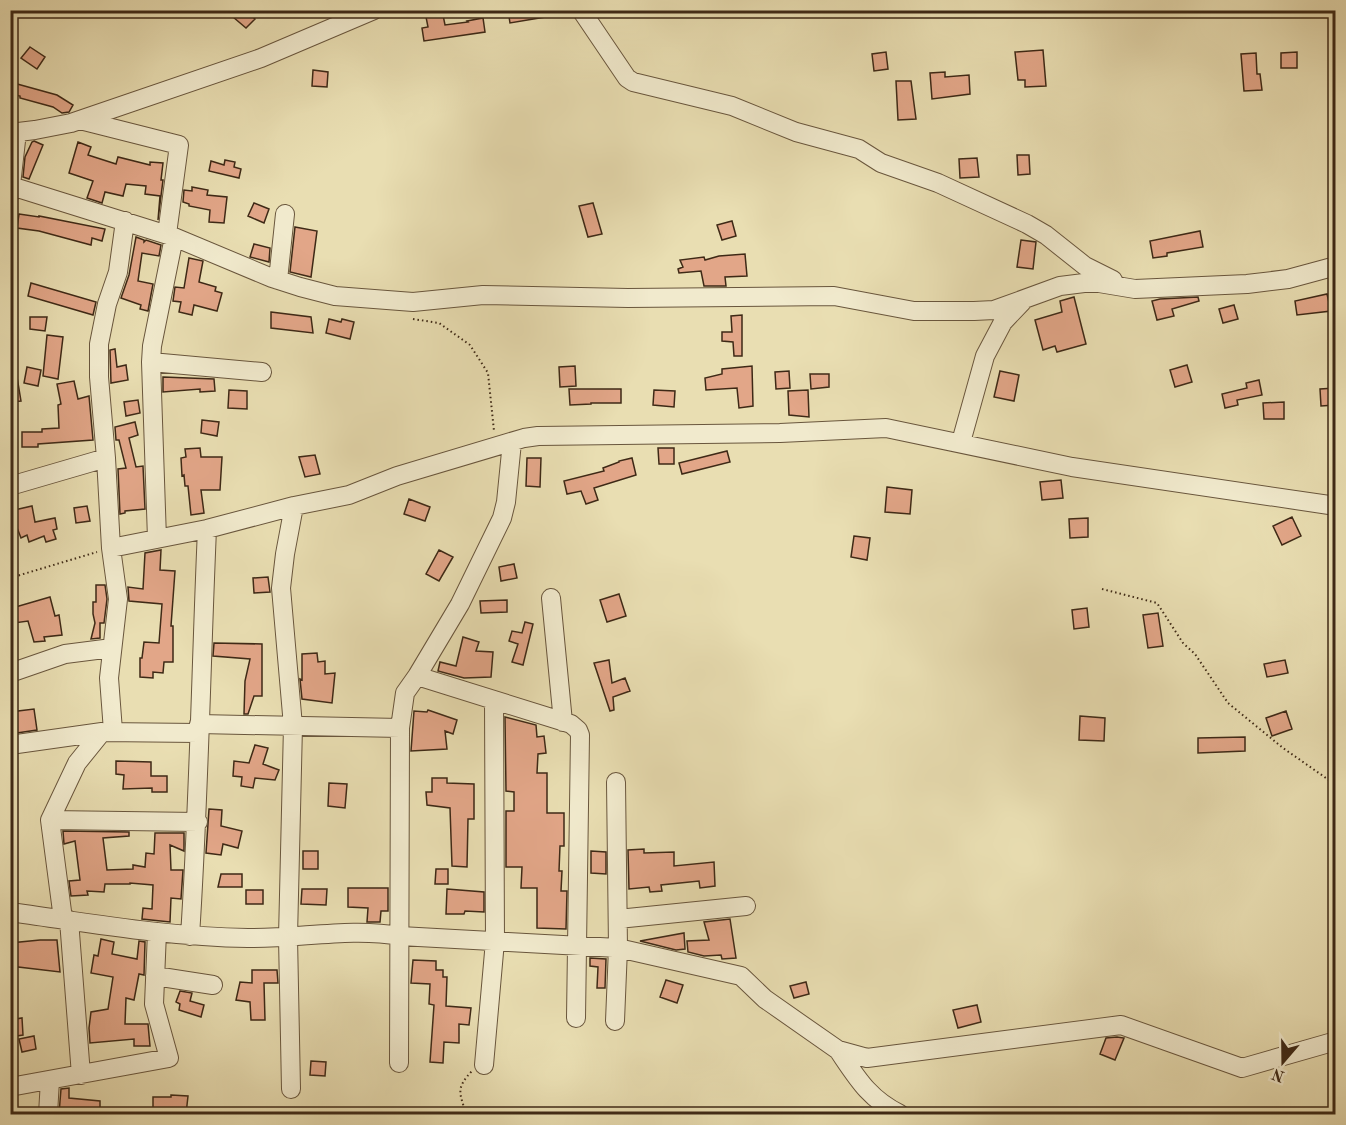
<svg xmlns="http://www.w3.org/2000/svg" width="1346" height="1125" viewBox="0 0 1346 1125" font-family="'Old Standard TT',serif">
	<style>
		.building { fill: #e2a688; stroke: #3e2916; stroke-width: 1.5 }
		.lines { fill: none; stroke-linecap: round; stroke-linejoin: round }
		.minor-casing { stroke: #69563d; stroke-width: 20 }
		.path { stroke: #3e2916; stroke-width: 2; stroke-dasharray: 1.5 3; stroke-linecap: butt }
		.minor { stroke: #f1eacd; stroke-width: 18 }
	</style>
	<rect width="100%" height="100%" fill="#e9deb2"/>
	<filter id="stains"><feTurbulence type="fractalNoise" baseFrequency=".00333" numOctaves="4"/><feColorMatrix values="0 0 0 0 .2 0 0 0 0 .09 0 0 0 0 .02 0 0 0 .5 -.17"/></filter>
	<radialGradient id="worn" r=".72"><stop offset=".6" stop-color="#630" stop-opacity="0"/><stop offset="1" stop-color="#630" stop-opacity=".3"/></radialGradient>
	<path class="building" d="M239,10h7l9,9 -9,9 -13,-11z
		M508,10h43v6l-41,7z
		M443,15l2,10 23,-3 -1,-1 16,-3 2,14 -61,9 -2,-13 6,-1 -2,-10z
		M30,47l15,10 -8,12 -16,-11z
		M1043,50l3,36 -21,1v-7h-7l-3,-28z
		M886,52l2,17 -14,2 -2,-17z
		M1297,52v16h-16v-15z
		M1256,53l1,21h3l2,16 -18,1 -3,-37z
		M313,70l15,2 -1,15 -15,-1z
		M945,72v5l24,-2 1,19 -38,5 -2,-26z
		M896,81h15l5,38 -18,1z
		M10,82l47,13 16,10 -4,7 -7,1 -9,-6 -33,-9v-2l-10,-2z
		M34,141l9,4 -14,34 -6,-2 2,-20 7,-15z
		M78,142l13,5 -3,8 28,9 2,-7 32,8v-3l13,1 -2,17h2l-5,40 2,-24 -15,-2 1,-8 -20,-2 -3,12 -18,-4 -3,11 -15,-5 6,-17 -24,-8z
		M1017,155h12l1,19 -12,1z
		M977,158l2,19 -19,1 -1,-19z
		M225,160l10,2 -1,5 7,2 -2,9 -30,-7 2,-10 13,4z
		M192,187l16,3 -1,5 20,2 -3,26 -15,-1 1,-12 -21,-4v-2l-6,-2 1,-12 8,1z
		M254,203l15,6 -5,14 -16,-7z
		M593,203l9,31 -14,3 -9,-31z
		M19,214l20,3v-1l66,13 -3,12 -10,-3 -1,7 -52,-14 -22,-3z
		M732,221l4,15 -14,4 -5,-15z
		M295,227l22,4 -6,46 -21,-5z
		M1200,231l3,16 -36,6v3l-14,2 -3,-17z
		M136,237l8,3v2l2,-2 15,5 -2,11 -17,-3 -4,28 15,3 -5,27 -8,-2 1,-4 -20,-7 8,-23z
		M1021,240l15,2 -3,27 -16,-2z
		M254,244l16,4 -1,14 -19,-5z
		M745,254l2,22 -22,1 1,9h-22l-3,-15 -22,2 -1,-4 5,-2 -3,-7 24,-3 1,3 14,-4z
		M189,258l14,3 -4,21 17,5 -1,4 7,2 -5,18 -23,-6 -2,10 -13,-3 2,-10 -8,-1 2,-14 9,1z
		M31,283l65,19 -3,13 -65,-19z
		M1327,294l4,17 -34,4 -2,-14z
		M1074,297l12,47 -29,8 -2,-6 -12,4 -8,-30 27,-8 -2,-11z
		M1198,297l1,4 -27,8 2,7 -17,4 -5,-19 8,-2z
		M1234,305l4,14 -15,4 -4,-14z
		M271,312l40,5 2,16 -42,-5z
		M742,315v41h-8l-1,-14 -11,-1v-9h10l-1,-16z
		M30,317h17l-2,14 -15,-2z
		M329,319l12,3 1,-3 12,3 -4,17 -24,-6z
		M47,335l16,2 -5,42 -15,-3z
		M115,349l2,18 9,-2 2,15 -17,3 -1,-33z
		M1187,365l5,17 -17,5 -5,-17z
		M575,366l1,20 -16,1 -1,-20z
		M752,366l1,40 -14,2 -2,-20 -31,2 -1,-12 17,-4v-5z
		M27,367l14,3 -3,16 -14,-3z
		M10,371h6l5,30 -11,1z
		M789,371l1,17 -14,1 -1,-17z
		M1000,371l19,4 -5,26 -20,-4z
		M810,374h19v13l-18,2z
		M163,377l51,2 1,12 -15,1v-3l-37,3z
		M1259,380l3,15 -25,5 1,5 -13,3 -3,-14 25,-6 -1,-5z
		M74,381l4,18 11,-3 4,44 -55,4v3h-16v-15h20v-3l17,-1 -1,-23 3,-1 -4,-20z
		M1335,388v17l-14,1 -1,-17z
		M569,389h52v14h-30v1l-21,1z
		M229,390l18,1v18l-19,-1z
		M654,390l21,1 -1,16 -21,-2z
		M808,390l1,27 -20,-2 -1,-24z
		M138,400l2,13 -14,3 -2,-14z
		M1284,402v17h-20l-1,-16z
		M202,420l17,2 -2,14 -16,-3z
		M135,422l3,13 -9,3 7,29 7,-1 2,43 -20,2v2l-5,1 -2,-45 8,-1 -7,-28h-3l-1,-13z
		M200,448l1,9h21l-2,33h-19l3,23 -13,2 -3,-29h-3l-1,-11 -2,1 -1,-18 5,-1 -1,-8z
		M658,448h16v16h-15z
		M727,451l3,11 -48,12 -3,-11z
		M315,455l5,19 -15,3 -6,-20z
		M527,458h14l-1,29 -14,-1z
		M632,458l4,17 -42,13 4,12 -12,4 -5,-13 -14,3 -3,-13 40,-10 -1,-3 16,-6v-1z
		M1061,480l2,18 -21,2 -2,-18z
		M887,487l25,3 -2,24 -25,-2z
		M409,499l21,8 -5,14 -21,-7z
		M32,506l3,16 20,-4 2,11 -4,1 3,9 -10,3 -2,-6 -15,6 -2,-7 -6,3 -5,-13 -6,1v-15z
		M87,506l3,15 -14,2 -2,-15z
		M1292,517l9,19 -19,9 -9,-19z
		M1088,518v19l-18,1 -1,-19z
		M854,536l16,2 -3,22 -16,-3z
		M161,550l-1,20 15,1 -4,55h2v36h-9l-1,11 -10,-1v6l-13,-1v-19h2l2,-16 15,1 3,-39 -33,-3 -1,-14 15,2 2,-36z
		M439,550l14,7 -14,24 -13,-7z
		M514,564l3,14 -16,3 -2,-14z
		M268,577l2,15 -16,1 -1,-15z
		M96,585h9l2,14 -3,24h-4v15l-9,1 4,-16 -2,-9v-12h3z
		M619,594l7,22 -19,6 -7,-22z
		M50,597l5,19 4,-1 3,20 -18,2 1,4 -11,1 -6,-21 -14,2 -2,-15z
		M507,600v12l-26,1 -1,-12z
		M1087,608l2,19 -15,2 -2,-19z
		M1158,613l5,33 -15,2 -5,-33z
		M525,622l8,2 -10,41 -11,-3 6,-18 -9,-3 3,-10 10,2z
		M463,637l16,5 -3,9 17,1 -2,25 -27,1 -26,-7 2,-9 16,4z
		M214,643l48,1v52h-8l-6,18h-4l1,-33 5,-22 -37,-3z
		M317,653l1,9 7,-1v13l10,-1 -3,30 -30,-4 -2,-20 2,1v-26z
		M609,660l3,23 13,-5 5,13 -17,6 1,13 -4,1 -16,-48z
		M1285,660l3,13 -21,4 -3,-13z
		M34,709l3,21 -27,4v-22z
		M428,710l29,10 -4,14 -8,-3 2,18 -36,2 3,-40 13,1z
		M1286,711l6,18 -20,7 -6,-18z
		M1080,716l25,2 -1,23 -25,-1z
		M505,717l31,8 1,12 7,-1 2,17 -8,1 -1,19h10v40h17v33h-4l-1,25h3l-1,20h6l-1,38 -29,-1v-40h-16l1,-21h-16v-56h8v-19l-8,-1z
		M1245,737v14l-47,2v-15z
		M255,745l13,3 -5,16 16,6 -4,10 -20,-2 -2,10 -12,-2 1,-9 -9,-1 1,-15 15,2z
		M116,761l35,1v14h16v16h-15v-4l-29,1 1,-14 -8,-1z
		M432,778h15v5l27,1v35h-6l-1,48 -15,-1 -2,-58 -23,-3 -1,-13h6z
		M329,783l18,1 -2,24 -17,-2z
		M209,809l13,1 -1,16 21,5 -4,17 -15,-4 -2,11 -15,-2z
		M63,831l66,1v4l-26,2 4,32 26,-1v-4l12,2 1,-14 8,1 1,-21h29v18l-14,-6 1,25h12l-2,29 -10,-1 -1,24 -28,-3 1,-11 9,1 1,-24 -23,-2v1h-25l-1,8 -17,-1 1,4 -17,1 -2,-15 11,-1 -5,-39 -11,3z
		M644,849v4l30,-1v14l40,-4 1,24 -15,2 -1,-7 -38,4 1,6 -12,1 -1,-5 -20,2 -1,-39z
		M303,851h15v18h-15z
		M591,851l15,1v22l-15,-1z
		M436,869h12v15h-13z
		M221,874h21v13h-24z
		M348,888h40v23h-7l-1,11h-13l1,-14 -20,-1z
		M302,889h25l-1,16 -25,-1z
		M447,889l37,3v20l-19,-1 -1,3h-18z
		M246,890h17v14h-17z
		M730,919l6,39 -14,1 -1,-4 -17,1 -16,-4 -1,-11 22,-1 -5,-18z
		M684,933l1,16 -9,1 -36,-9z
		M101,939l13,3 -2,12 25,5 2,-18 6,1 -1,33 -5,-1 -5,26 -8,-2 -1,26h23l2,22h-16v-7l-44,4 -1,-15 2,-16 17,-3 5,-32 -22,-4 3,-18 4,1z
		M40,940h17l3,32 -50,-6v-23z
		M590,958l16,1 -1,29h-8l1,-21 -8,-1z
		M413,960l23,1v9h7v7h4l-1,29 25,2 -2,17 -10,-1v19l-15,-1 -1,21 -13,-1 4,-57 -5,-1 1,-20 -19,-1z
		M252,970h25l1,13h-14l1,37h-14l-1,-18 -14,-2 4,-18 12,1z
		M666,980l17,5 -6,18 -17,-6z
		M806,982l3,12 -15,4 -4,-12z
		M180,991l12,2 -2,8 14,4 -3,12 -22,-7 1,-6 -4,-2z
		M977,1005l4,17 -23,6 -5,-18z
		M22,1018l1,17 -13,2v-17z
		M34,1036l2,13 -14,3 -3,-13z
		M1117,1037l7,1 -9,22 -15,-6 6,-16z
		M311,1061l15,1 -1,14 -15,-1z
		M69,1088v10l31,3v13h-41l2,-25z
		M171,1095l17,1 -2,18h-30v-5h-3v-12h18z"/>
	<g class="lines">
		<g class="minor-casing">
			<path id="minor" d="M581,10l46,68 6,4 99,24 64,26 63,17 22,14 57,20 89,41 19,11 39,31 28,14
				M80,120l99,25 -12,89
				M10,133l25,-3 36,-7 190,-65 113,-48
				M11,186l163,51 98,41 28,9 35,9 78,6 70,-7 145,3 206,-2 80,15h60l20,-1 66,-24 24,-3h15l36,6 112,-5 41,-5 48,-13
				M10,194l7,-62
				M278,280l7,-66
				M151,362l111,10
				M961,442l24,-86 18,-34 19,-20
				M106,458l-7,-81v-33l8,-40 11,-32 7,-51
				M10,486l96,-28 5,90
				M157,539l-6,-177 1,-16 22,-109
				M551,598l12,124
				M10,673l55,-19 47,-6
				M417,676l154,48 7,6 2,5 -4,283
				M199,724l201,4
				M113,731l-4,-53 9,-79 -7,-51 96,-19 87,-23 55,-11 48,-19 127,-38 14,-2 242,-3 106,-5 186,39 264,39
				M10,745l92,-13 96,1
				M50,820l148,2
				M10,912c80,11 158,25 238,26 51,1 102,-11 152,-2l218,12 123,28 24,23 73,51 29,8 254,-33 121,43 94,-27
				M63,919l-13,-99 27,-57 25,-31
				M618,919l128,-13
				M69,920l12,155
				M190,936c9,-136 11,-271 17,-407
				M155,976l58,9
				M615,1021l3,-73 -2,-166
				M838,1050c19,28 31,49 62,64
				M399,1063l1,-335 5,-35 12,-17 43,-72 42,-86 4,-16 6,-60
				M484,1065l11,-124 -1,-240
				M10,1087l159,-29 -15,-54 3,-72
				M291,1089l-3,-152 5,-211 -12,-138 4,-34 9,-48
				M48,1114l2,-34"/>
		</g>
		<path class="path" d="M413,319l26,4 31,22 18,28 6,58
			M10,578l87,-26
			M1102,589l55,14 26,40 12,11 33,49 55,45 53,37
			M466,1114c-6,-21 -11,-25 6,-43"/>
		<use href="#minor" class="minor"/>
	</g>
	<rect width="1346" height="1125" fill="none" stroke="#e9deb2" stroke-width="36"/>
	<rect x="12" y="12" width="1322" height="1101" fill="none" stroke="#3e2916" stroke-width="3"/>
	<rect x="18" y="18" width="1310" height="1089" fill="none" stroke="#3e2916" stroke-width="1.5"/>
	<g transform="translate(1283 1062) rotate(200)" stroke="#f1eacd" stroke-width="4.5" paint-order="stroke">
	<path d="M0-4.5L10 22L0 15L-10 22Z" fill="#3e2916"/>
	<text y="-9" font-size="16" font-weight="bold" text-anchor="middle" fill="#3e2916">N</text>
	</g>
	<rect width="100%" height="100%" filter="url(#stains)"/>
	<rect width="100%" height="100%" fill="url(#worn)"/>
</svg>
